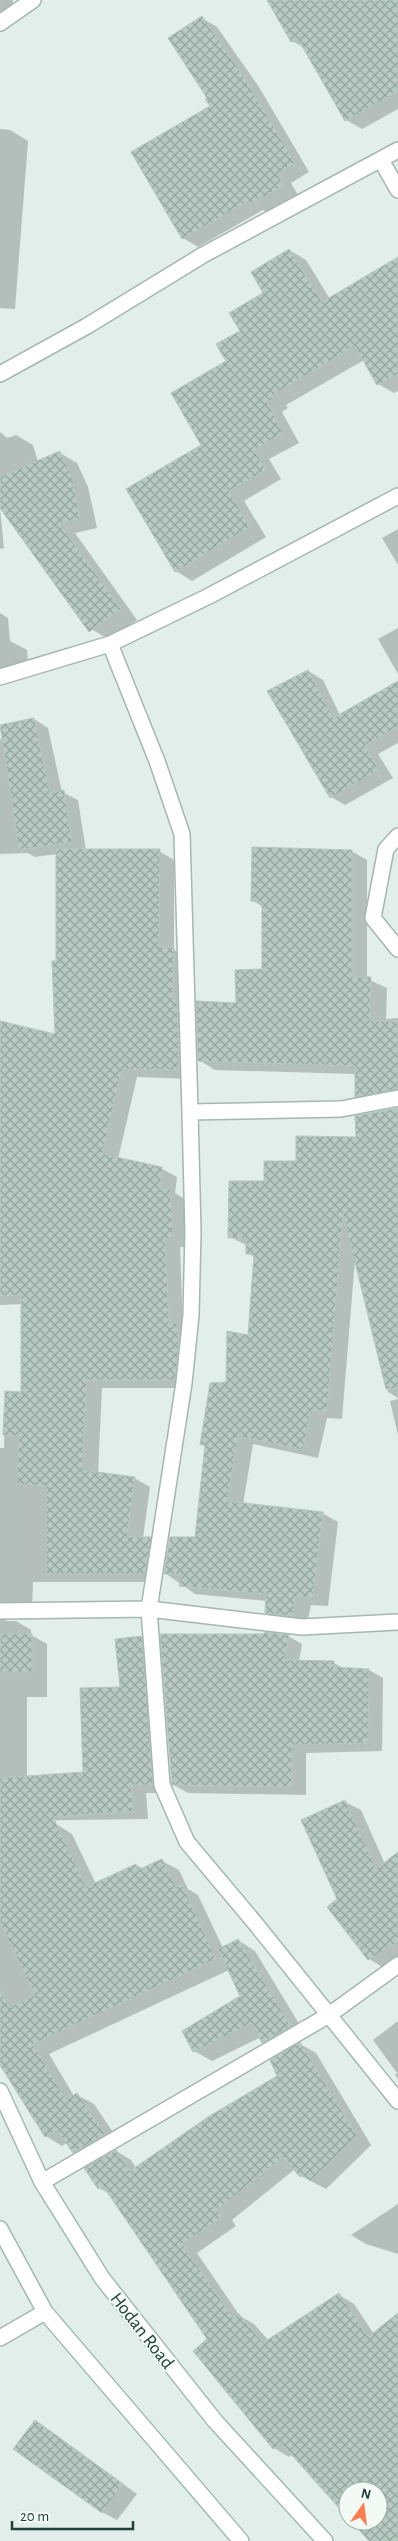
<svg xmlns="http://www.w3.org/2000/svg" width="398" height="2541" viewBox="0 0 398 2541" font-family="'Alegreya Sans',sans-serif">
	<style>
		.shadow { fill: #0003 }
		.building { fill: url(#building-cross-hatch); stroke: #b3c8c0 }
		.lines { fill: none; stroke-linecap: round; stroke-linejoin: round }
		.minor-casing { stroke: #a4b7b1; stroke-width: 18 }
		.secondary-casing { stroke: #9fbbb2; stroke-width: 18 }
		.minor { stroke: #fff; stroke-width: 15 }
		.secondary { stroke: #fff; stroke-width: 15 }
		.labels { text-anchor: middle; stroke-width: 4; stroke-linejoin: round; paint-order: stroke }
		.street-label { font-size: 19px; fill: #1f4139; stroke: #f3faf6 }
	</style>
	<defs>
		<pattern id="building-cross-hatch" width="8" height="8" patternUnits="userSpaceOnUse" patternTransform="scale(1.25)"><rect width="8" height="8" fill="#b7c9c2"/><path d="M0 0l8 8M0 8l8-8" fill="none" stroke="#94a59f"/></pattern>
	</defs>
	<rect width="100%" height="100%" fill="#e2eee9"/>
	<path class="shadow" d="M0,0h13l-1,20 -12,-1z
		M268,0h130v109l-36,20 -16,-9 -41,-72 -13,-7z
		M202,18l15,9 42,60 50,85 -18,11 7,12 -31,17 -4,-2 -65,37 -15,-9 28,-132z
		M0,129l10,1 18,11 -13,168 -15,-1z
		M289,250l17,10 24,39 68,-41v133l-4,2 -16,-9 -14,-24 -78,45 2,3 -6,4 17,31 -30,16 12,20 -37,22 22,36 -74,44 -16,-10 27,-125 25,-84 14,-31z
		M0,432l7,6 9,-3 17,10 5,17 22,-9 17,10 11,24 9,41 -22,5 62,87 -22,16h-12l-18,-11 -85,-119z
		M0,508l4,40 -4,1z
		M398,529v36l-16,-27z
		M0,613l8,5 2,23 17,9 2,21 -29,12z
		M398,628v46l-20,-35z
		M308,671l15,9 17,35 58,-26v54l-20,11 15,24 -48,27 -14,-8z
		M34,719l14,9 14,64 16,8 8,51h73l15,9v90l15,8 3,121 -55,-2 -19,82 44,10 15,8 -2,16 10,6 3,48h-8l3,82 7,59h-88l-4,86 36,4 16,9 -7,51h7l16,9 -6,35h-127l-1,28 -21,1 -6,10h11l15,9v5l16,9v53h-20v80l57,-4 57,-135 16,8 10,147h-21l2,26 -148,2v-373h4l2,-56 17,1 -1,-89 -22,1v-278l56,8 1,-181 -22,3 -7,-4 -28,1v-115h2l-2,-12z
		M351,851l16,9v119l20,9 -1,31 12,-1v82l-26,5 -16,-9v-22l-141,-4 -16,-10 65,-90 -1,-63 -10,-6z
		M398,1109v289l-10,-6 -33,-132 -13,159 -15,-1 -9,40 -65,-14 -10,60 79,9 16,9 -10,84 -17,-1 -4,19 -25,-2 -15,-9v-12l-72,-7 -30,-21 31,-35 10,-91 -5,-3 49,-108 5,-79 -8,-4 1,-7 -18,-9 36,-55 31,-19 60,-25z
		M398,1399v36l-8,-34z
		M288,1636l14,8 -3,18 35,1 11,6 24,1 14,8 -1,73 -76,2v42l-118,-2 -14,-8z
		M345,1802l16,8 24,54 13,5v91l-14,8 -15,-9 -31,-59z
		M56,1824l16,10 24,50 40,-19 8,4 18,-8 17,9 9,19 10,6 25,53 15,-8 17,11 52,86 -27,15 -17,-10 -2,-5 -49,24 -18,-10 48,-54 -13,-27 -180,84 25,42 3,-1 17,9 27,40 -30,18 -17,-10 -6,-10 -6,4 -16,-10 -46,-76v-218z
		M398,2021v58l-3,-4 2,-2 -24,-33z
		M300,2044l16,9 55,92 -45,44 -25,-13 -6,-7 -63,51 4,6 -39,27 43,63 14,8 15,17 70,-46 15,9 20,30 24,-19v226h-28l-18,-20h26v-30h-30v25l-56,-62 -3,3 -15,-9 -65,-108 -99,-146 -11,-6 17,-37 15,9 5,8 143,-92z
		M398,2204v50l-32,-10 -15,-9z
		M36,2421l101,73 -20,26 -15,-8z"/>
	<path class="building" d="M267,0h131v91l-53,30 -47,-82 -7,3z
		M202,16l42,61 51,86 -18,11 7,12 -33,18 -2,-3 -67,38 -51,-87 79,-46 -5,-7 2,-1 -39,-60z
		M289,249l33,53 76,-45v117l-21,11 -22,-39 -84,50 2,3 -6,3 16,31 -29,17 12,20 -37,21 21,36 -75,45 -49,-83 75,-44 -30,-52 55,-32 -10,-17 24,-13 -11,-18 34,-20 -12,-21z
		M60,451l12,26 8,42 -21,4 62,86 -32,23 -89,-124v-31z
		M308,670l25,48 65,-37v46l-33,18 14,25 -49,28 -63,-107z
		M34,718l16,75 14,-3 8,52 -53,8 -19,-125z
		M252,847l100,3v127h19l-1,44h28v68l-43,8v-31l-157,-5 -2,-60 40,2 -1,-33 27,-1v-67l-11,-1z
		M56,849h104l-1,98 15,1 -2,52h5l2,61 -2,9 -55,-1 -20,85 60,13 -2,22h10l3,50h-8l4,83 8,2 2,21 -4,35h-88l-5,90 53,7 -8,60h24l-6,37h-99v-88l-29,-2 2,-48 -16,-1 2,-44 16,1v-97l-21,1v-275l55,13 -3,-73h4z
		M398,1108v280l-12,1 -43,-176 -16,198 -16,-1 -8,40 -65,-14 -11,65 96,11 -10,86 -17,-2 -4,20 -27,-3 1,-19 -87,-8 2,-12h-17l6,-37h25l10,-92h-5l10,-62 16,-1 1,-51 21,4 6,-81h-8v-16h-18l1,-57h35v-20h32v-25l60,1 -1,-21z
		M265,1632l24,3 -5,25 50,1v6l35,2 -1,74 -76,2 -1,42 -119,-2 -12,-151h104z
		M0,1634h32v38h-32z
		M142,1636l11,149h-22l2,26 -80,6 33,70 50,-23v7l26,-12 14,28 6,-3 34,75 -183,85 33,56 11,-7 28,41 -32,19 -16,-23 -12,7 -45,-72v-75l10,17 25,-12 -35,-72v-145l83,-6 -3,-84 40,-1 -5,-48z
		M345,1800l31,69 22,-17v90l-30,18 -41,-53 10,-8 -36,-79z
		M238,1939l53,87 -29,17 -10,-20 -59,29 -11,-21 58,-35 -22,-47z
		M300,2042l57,94 -47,45 -6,-6 -4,2 -17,-20 -66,53 5,7 -40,27 51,74 6,-4 24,29 76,-50 29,44 30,-24v228h-29l-18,-20h27v-30h-30v27l-67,-75 -8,6 -80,-98 14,-12 -104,-153 -5,3 -14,-21 32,-18 14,21 78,-54 69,-41 -7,-16z
		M35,2420l88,64 -21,29 -89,-64z"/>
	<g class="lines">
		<g class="minor-casing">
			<path id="minor" d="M0,23l33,-23
				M381,160l17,30
				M0,374l87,-48 116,-71 195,-105
				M110,644l47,117 25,73 8,278
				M0,677l110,-33 99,-48 189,-100
				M398,836l-12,13 -13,69 25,31
				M398,1098l-57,11 -151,3 3,120 -2,83 -7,68 -35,226 13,176 25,57 68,81 143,178
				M0,1611l149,-2 153,18 96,-5
				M42,2182l287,-167 69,-50
				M0,2338l45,-26"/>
		</g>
		<g class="secondary-casing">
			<path id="secondary" d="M0,2091l42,91 60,96 113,143 110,120
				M0,2229l45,83 196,229"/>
		</g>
		<use href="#minor" class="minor"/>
		<use href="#secondary" class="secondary"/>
	</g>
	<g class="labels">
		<g class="street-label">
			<text transform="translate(143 2330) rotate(52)" y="7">Hodan Road</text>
		</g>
	</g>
	<g transform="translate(363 2506) rotate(14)"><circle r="24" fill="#f3faf6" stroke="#9eb0aa"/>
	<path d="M0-4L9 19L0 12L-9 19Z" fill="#ff7e4f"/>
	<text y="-8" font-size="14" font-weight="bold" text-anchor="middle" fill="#1f4139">N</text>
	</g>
	<path d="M12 2521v8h121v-8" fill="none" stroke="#1f4139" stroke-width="2.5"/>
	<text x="20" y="2521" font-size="15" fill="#1f4139" stroke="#f3faf6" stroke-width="4" paint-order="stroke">20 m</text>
</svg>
